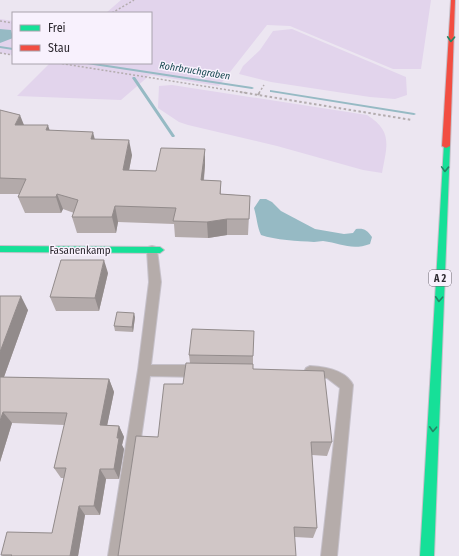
<svg xmlns="http://www.w3.org/2000/svg" width="459" height="556" viewBox="0 0 459 556" font-family="'Fira Sans Condensed',sans-serif">
	<style>
		.green { fill: #e2d4ec }
		.water { fill: #96bac4 }
		.lines { fill: none; stroke-linecap: round; stroke-linejoin: round }
		.stream { fill: #96bac4; fill-rule: evenodd }
		.lane-casing { stroke: #c6c1ca; stroke-width: 2 }
		.fast-casing { stroke: #c6c1ca; stroke-width: 2 }
		.jam-casing { stroke: #c6c1ca; stroke-width: 2 }
		.path-far1 { stroke: #b3acae; stroke-width: 1.5; stroke-dasharray: 2 2; stroke-linecap: butt }
		.path { stroke: #b3acae; stroke-width: 2; stroke-dasharray: 2.5 2.5; stroke-linecap: butt }
		.lane { fill: #b5acaa; fill-rule: evenodd }
		.fast { fill: #16e098; fill-rule: evenodd }
		.jam { fill: #f24e42; fill-rule: evenodd }
		.wall { fill: #b3aaaa }
		.shaded-wall { fill: #928b8b }
		.building { fill: #d0c6c6; stroke: #928b8b }
		.oneway { stroke: #228665 }
		.labels { text-anchor: middle; stroke-width: 3; stroke-linejoin: round; paint-order: stroke }
		.far-water-label { font-size: 10px; font-style: italic; fill: #174850; stroke: #f8f1fd }
		.shield { fill: #f8f1fd; stroke: #6b666f; stroke-width: 1 }
		.shield-label { font-size: 10px; font-weight: bold; fill: #2f2b32 }
		.street-label { font-size: 11px; fill: #2f2b32; stroke: #f8f1fd }
	</style>
	<rect width="100%" height="100%" fill="#ece6f1"/>
	<path class="green" d="M121,0h310l-10,69h-28l-103,-43 -23,-1 -48,61 -69,-11 -29,25 -104,-4 33,-33h101v-50h-45z
		M0,19l13,2v34l-13,-2z
		M292,29l114,48 1,18 -12,4 -25,-2 -99,-15 -32,-8 4,-8 17,-16 13,-19z
		M172,85l195,30c26,16 20,31 15,58l-19,-3 -86,-24 -89,-21 -9,-3 -21,-14 1,-22z"/>
	<path class="water" d="M0,29l11,1 2,8 -13,5z
		M260,199h6l6,3 9,9 34,18 29,5 9,-1 3,-4c8,-1 11,1 16,8l-2,7c-19,7 -29,-1 -47,-3 -3,0 -6,1 -9,1 -16,-1 -39,-2 -53,-7 -4,-9 -4,-17 -7,-27z"/>
	<g class="lines">
		<path class="stream" d="M0,46l13,2v2l-13,-2z
			M85,63h9l158,24 2,1 -2,1 -165,-25z
			M133,77h2l40,59 -1,1h-2l-40,-59z
			M270,90l144,23 2,1 -2,1 -143,-23h-1z"/>
		<g class="lane-casing">
			<path id="lane" d="M152,246l4,1 1,3 4,32 -10,83h48l4,2 2,4 -2,4 -4,2 -49,-1 -26,180h-16l30,-186 11,-88 -2,-32 1,-3z
				M310,366c15,1 36,4 43,19l-16,171h-16l19,-168 -13,-10 -21,-2 -2,-4 2,-4z"/>
		</g>
		<g class="fast-casing">
			<path id="fast" d="M444,144h4l2,2 -16,410h-14z
				M0,246l160,1 4,3 -4,3 -160,-1z"/>
		</g>
		<g class="jam-casing">
			<path id="jam" d="M451,0h4l-5,146 -4,2 -4,-2z"/>
		</g>
		<path class="path-far1" d="M112,13l22,-13
			M0,21l13,2
			M0,53l13,2
			M58,63l189,30
			M259,93l5,-8"/>
		<path class="path" d="M240,92l172,28
			M258,95l2,-3"/>
		<use href="#lane" class="lane"/>
		<use href="#fast" class="fast"/>
		<use href="#jam" class="jam"/>
	</g>
	<path class="wall" d="M0,110l24,15 71,14 37,16 -3,15 27,1 49,-6 -1,15 17,1v13l29,2 -2,39h-21l-19,3 -33,-1 -1,-13 -56,-2 -2,11h-39l-5,-16 2,-4 -11,-4 -2,4h-36l-7,-16 1,-3h-19z
		M108,273l-9,38h-43l-6,-14z
		M0,296l28,14 -24,67 105,2 5,13 -7,33 12,1 5,11 -2,8 2,4 -5,30h-13l-6,36h-15l-7,41h-75l-2,-1 51,-22 12,-55h-3l-7,-10 11,-43 -53,-2 -12,39z
		M135,317l-2,15 -18,-1 -1,-5z
		M189,355l64,1v13l79,73 -5,14 -15,-1 5,73 -4,10 -18,-1 -137,-100 25,-53 7,-21z"/>
	<path class="shaded-wall" d="M20,115l6,15 -11,-5z
		M48,125l5,16 -7,-11z
		M93,132l4,16 -6,-9z
		M129,140l3,15 -6,31 -3,-16z
		M205,149v16l-3,31 -1,-16z
		M57,194l6,15 -2,4 -5,-16z
		M115,206l3,16 -2,11 -4,-16z
		M227,219v16l-19,3 -1,-16z
		M104,260l4,13 -9,38 -4,-13z
		M21,296l7,14 -28,78v-36z
		M134,313l1,4 -2,15 -1,-5z
		M109,379l5,13 -9,44 -5,-11z
		M3,412l9,11 -12,39v-41z
		M119,426l5,11 -2,8 2,4 -5,30 -5,-10 3,-31z
		M100,469l6,10 -6,36 -6,-9z
		M79,506l6,9 -7,41h-8z"/>
	<path class="building" d="M0,110l20,5 -5,10h33l-2,5 47,2 -2,7 38,1 -6,30 33,1 5,-23 44,1 -4,31 20,1 -1,13 30,2 -1,23h-22l-20,3 -34,-1 3,-13 -61,-2 -3,11h-40l6,-17 -21,-6 -1,3h-38l8,-18 -26,-1z
		M61,260h43l-9,38 -45,-1z
		M0,296h21l-21,56z
		M117,312l17,1 -2,14 -18,-1z
		M192,329l62,2 -1,25 -64,-1z
		M186,363l67,1v5l71,2 8,71h-21l6,86 -23,-1 2,29h-178l18,-120 22,1 6,-53h19z
		M0,377l109,2 -9,46 19,1 -2,12h2l-5,31h-14l-6,37h-15l-9,50h-59l1,-1h-11l6,-23 45,1 14,-65h-12l13,-55 -64,-1 -3,9z"/>
	<defs><path id="oneway-chevron" d="M-2-3.5L2.5 0L-2 3.5" fill="none" stroke-width="1.6" stroke-linecap="round" stroke-linejoin="round"/></defs>
	<g class="oneway">
		<use href="#oneway-chevron" transform="translate(451 39) rotate(93)"/>
		<use href="#oneway-chevron" transform="translate(445 169) rotate(92)"/>
		<use href="#oneway-chevron" transform="translate(439 299) rotate(93)"/>
		<use href="#oneway-chevron" transform="translate(433 429) rotate(93)"/>
	</g>
	<g class="labels">
		<g class="far-water-label">
			<text transform="translate(195 70) rotate(9)" y="4">Rohrbruchgraben</text>
		</g>
		<rect class="shield" x="429" y="270" width="22" height="16" rx="3"/>
		<g class="shield-label">
			<text x="440" y="282">A 2</text>
		</g>
		<g class="street-label">
			<text x="80" y="254">Fasanenkamp</text>
		</g>
	</g>
	<rect x="12" y="12" width="140" height="52" fill="#f8f1fd" stroke="#a8a2ac"/>
	<rect x="20" y="25" width="20" height="6" fill="#16e098" stroke="#a8a2ac"/>
	<text x="48" y="32" font-size="12" fill="#2f2b32">Frei</text>
	<rect x="20" y="45" width="20" height="6" fill="#f24e42" stroke="#a8a2ac"/>
	<text x="48" y="52" font-size="12" fill="#2f2b32">Stau</text>
</svg>
